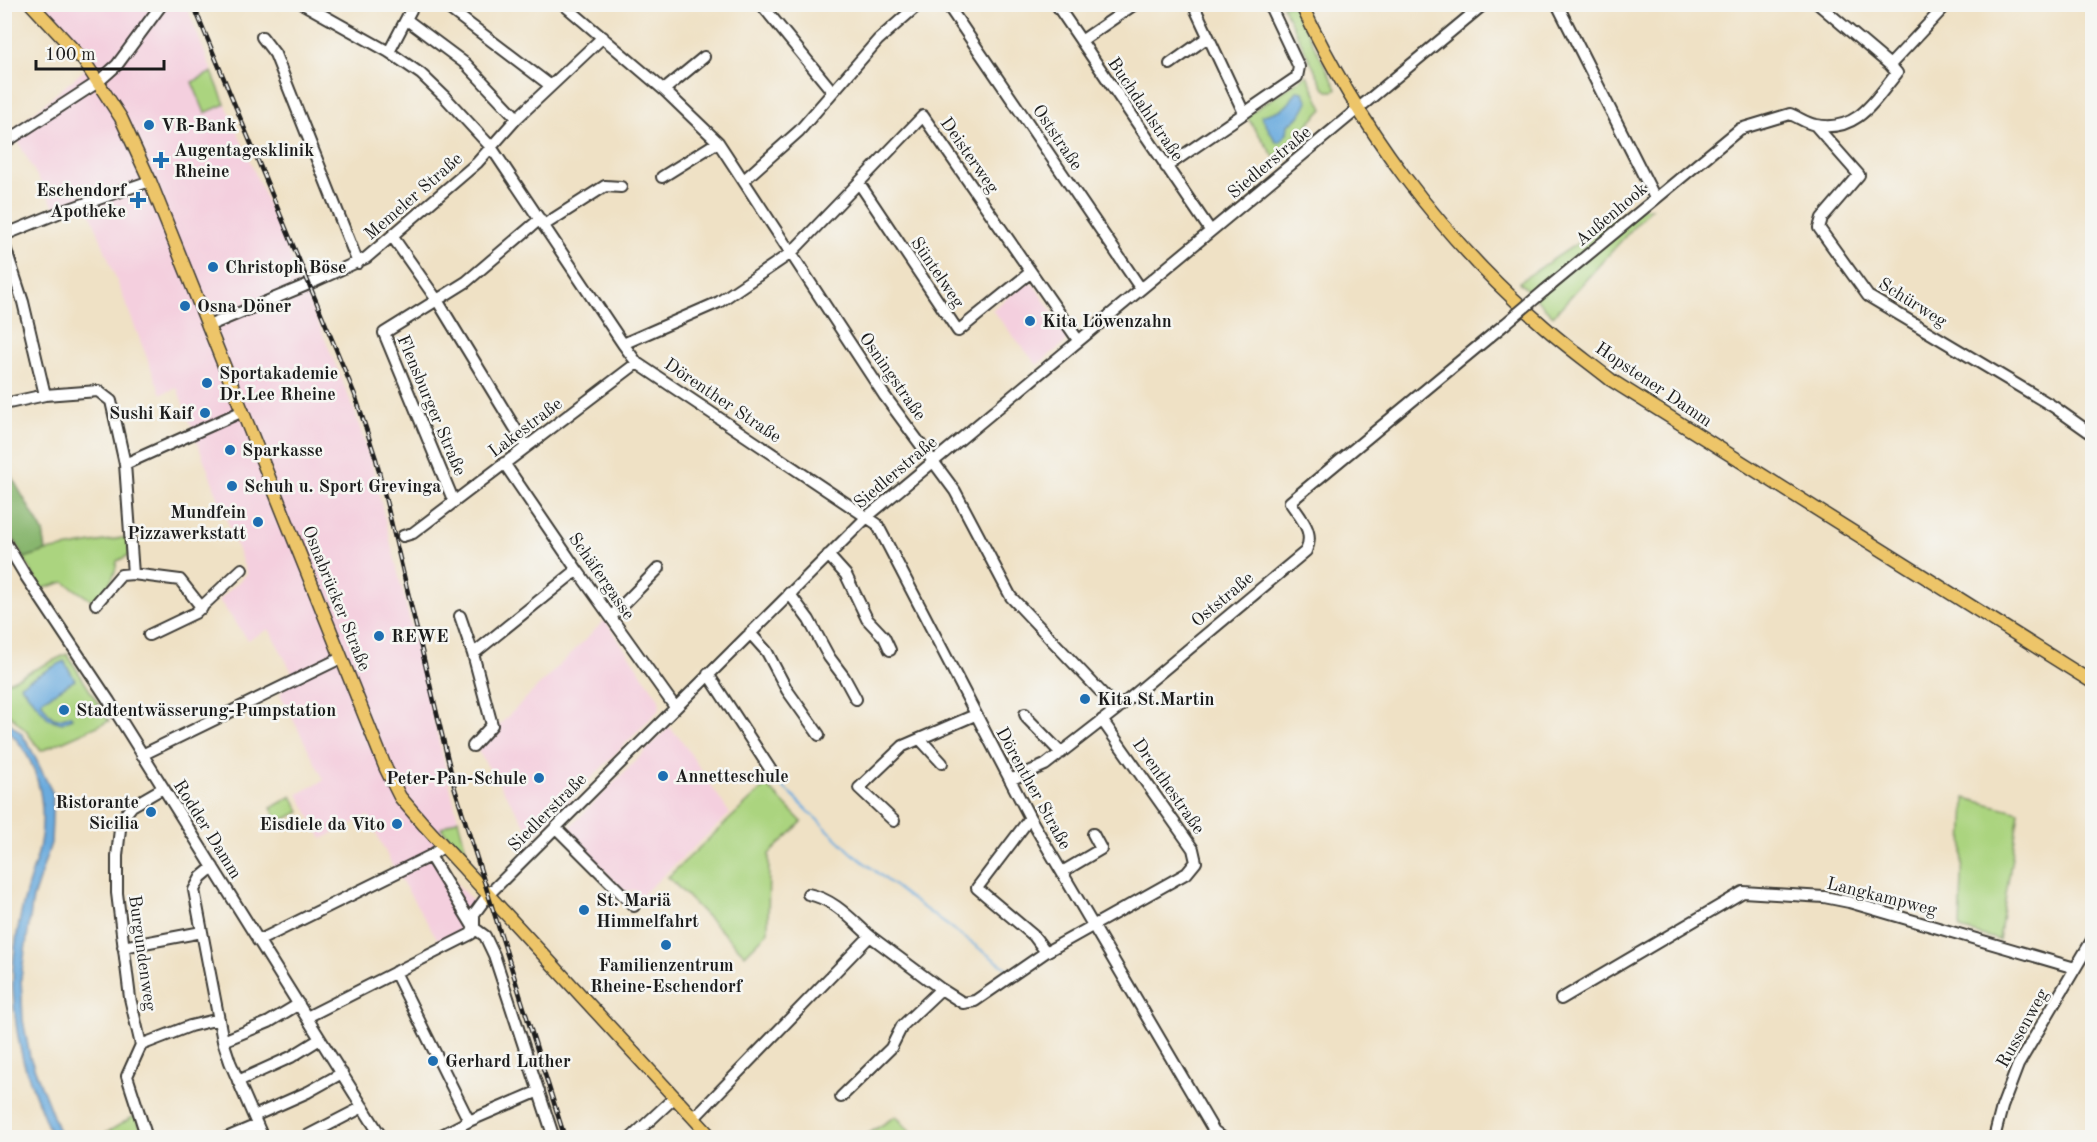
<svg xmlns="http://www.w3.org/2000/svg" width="2097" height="1142" viewBox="0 0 2097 1142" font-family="'Old Standard TT',serif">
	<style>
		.built { fill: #f4cfde }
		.green { fill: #abd47f; stroke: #64784e; stroke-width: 1.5 }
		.forest { fill: #88b66e; stroke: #526945; stroke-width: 1.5 }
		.water { fill: #6babde; stroke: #44647d; stroke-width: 1.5 }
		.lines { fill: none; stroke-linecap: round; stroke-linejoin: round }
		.stream { stroke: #6babde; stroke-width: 2 }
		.minor-casing { stroke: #3c3a35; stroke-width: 14 }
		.major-casing { stroke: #3c3a35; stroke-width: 15 }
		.minor { stroke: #fff; stroke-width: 10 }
		.major { stroke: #edc569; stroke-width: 12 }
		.rail-casing { stroke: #1c1c1c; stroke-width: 4.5 }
		.rail { stroke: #f6f6f2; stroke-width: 2; stroke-dasharray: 7; stroke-linecap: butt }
		.minor-bridge-casing { stroke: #3c3a35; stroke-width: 14; stroke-linecap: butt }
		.minor-bridge { stroke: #fff; stroke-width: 10 }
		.poi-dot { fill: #1f6fb2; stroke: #f6f6f2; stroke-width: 2 }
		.labels { text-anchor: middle; stroke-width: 5; stroke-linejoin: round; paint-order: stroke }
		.street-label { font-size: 18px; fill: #1c1c1c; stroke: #f6f6f2 }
		.poi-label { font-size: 18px; font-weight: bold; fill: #1c1c1c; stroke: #f6f6f2; text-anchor: start }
	</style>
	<rect width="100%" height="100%" fill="#f6f6f2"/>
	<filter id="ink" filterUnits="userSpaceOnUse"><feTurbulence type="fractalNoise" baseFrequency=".0167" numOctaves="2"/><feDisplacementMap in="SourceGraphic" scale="12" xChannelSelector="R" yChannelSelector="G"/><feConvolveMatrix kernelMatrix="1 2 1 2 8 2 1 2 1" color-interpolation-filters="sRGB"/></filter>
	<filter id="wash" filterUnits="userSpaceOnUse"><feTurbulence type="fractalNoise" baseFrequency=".008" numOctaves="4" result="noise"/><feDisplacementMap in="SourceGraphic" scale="24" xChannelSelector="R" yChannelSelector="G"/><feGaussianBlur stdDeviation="1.35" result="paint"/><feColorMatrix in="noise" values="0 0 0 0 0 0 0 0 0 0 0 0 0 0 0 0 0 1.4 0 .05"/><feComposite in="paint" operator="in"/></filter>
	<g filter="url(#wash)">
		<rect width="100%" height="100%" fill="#efe1c5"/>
		<path class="built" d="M43,5h143l26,66 118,280 25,61 17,54 86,353 -17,9 -4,34 37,41 -9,28 -25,12 -47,-76 -25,-51 -46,23 -24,-45 26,-14 -44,-86 13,-20 -24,-45 -21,11 -29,-40 28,-26 -70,-186 -16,6 -74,-190 -29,10 -46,-83 83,-70z
			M1027,282l7,3 34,51 -3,7 -28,22 -45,-55z
			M605,620l54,79 1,10 -127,128 -55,-86 1,-6z
			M667,725l13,13 50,76 -89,82 -6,-6 -11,1 -58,-60 98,-99z"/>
		<path class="green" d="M1282,5h11l44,84 -4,2h-5l-5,-5z
			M212,72l13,32 -20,9 -13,-31z
			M1307,75l16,34 -48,49 -29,-42z
			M1651,208l-98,108 -34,-34 110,-73z
			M128,537l1,18 -12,6c-2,19 -11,28 -23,41l-30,-20 -23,7 -17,-31 22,-7z
			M67,654l42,67 -68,30 -15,-20 -21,-21 -1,-26z
			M766,785l36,37 -33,32 -1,78 -23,23 -77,-78z
			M292,796l8,16 -22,10 -7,-14z
			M1965,798l54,14 -20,128 -39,-11z
			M458,819l10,39 -27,-30z
			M136,1115l8,23h-47z
			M896,1116l19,21h-52z"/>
		<path class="forest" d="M5,465l38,67 3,19 -22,7 -19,-35z"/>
		<path class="water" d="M1297,91l6,1 5,9c-5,11 -10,19 -20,24l-1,8 -7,9h-4l-15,-26c8,-3 22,-5 27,-12 4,-4 5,-8 9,-13z
			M64,661l11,19 -34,21c9,15 11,23 29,14l2,3 -10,5 -13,-4 -29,-34z
			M4,718l17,15 9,14 23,47 -2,49 -18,55 -12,80 2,42 7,37 31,80h-9c-10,-25 -21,-51 -29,-77 -6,-23 -9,-49 -10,-72 -1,-32 5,-65 13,-95 3,-15 10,-29 13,-44 9,-44 0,-91 -34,-121z"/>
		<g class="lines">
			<path class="stream" d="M776,780l76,73 55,43 102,74"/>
		</g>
	</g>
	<g filter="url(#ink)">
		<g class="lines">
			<g class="minor-casing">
				<path id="minor" d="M303,4l86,48 32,22 23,22 47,51 132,197 14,19 240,161 153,294 184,313 9,7
					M443,4l108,82
					M563,4l101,86 54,52 166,253 71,96 56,106 106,112
					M761,4l71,87
					M947,4l194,285
					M1056,4l154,226
					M1193,4l51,109
					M1557,4l98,194
					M1818,4l72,61
					M407,20l59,44 51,54
					M262,37l13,17 83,209
					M1081,41l54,-37
					M389,52l25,-48
					M1170,64l38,-27
					M664,90l40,-33
					M1815,125l44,50 -37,43 -3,10 49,68 186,111 38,27
					M4,143l94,-61 19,-17 45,-61
					M1166,167l131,-90 2,-10 -30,-63
					M662,177l56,-35
					M744,180l55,-49 79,-91 41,-36
					M859,183l99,148 73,-59
					M544,225l61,-39 16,1
					M4,235l54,-22 92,-32
					M392,236l45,64 89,146
					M4,244l19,58 22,93
					M1544,291l196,-162 50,-15c8,3 17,10 26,11 41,8 58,-24 81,-52l-7,-8 57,-61
					M208,326l101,-42 57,-26 111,-95 40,-45 86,-81
					M623,344l96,-42 72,-49 132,-137 155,224
					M4,404l41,-9 53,-4 13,10 14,63 8,110 47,6 22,28
					M504,463l73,107 98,137
					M125,464l118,-53
					M454,502l-70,-169 82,-51 74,-63
					M403,536l10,-3 224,-170
					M4,540l21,35 84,126 273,437
					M828,555l18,20 21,44 17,18 6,13
					M789,593l20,27 20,37 15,20 12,22
					M96,604l25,-29 12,-1
					M460,616l13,38
					M611,617l48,-49
					M750,633l17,19 20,38 32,45
					M149,635l46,-22 47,-44
					M708,674l66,101
					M1025,714l2,4 34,35
					M920,739l22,24
					M473,746l19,-21 -19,-71 104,-84
					M142,755l199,-97
					M1010,780l35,-15 72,-56 189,-158c9,-20 -5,-32 -16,-49l215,-178
					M1030,818l-53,70 57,48 12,16
					M894,821l-35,-33 44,-42 72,-31
					M556,828l78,78
					M430,856l44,72 11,8 9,19 60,183
					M213,867l-12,10 -7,13 8,42 21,109 7,21 33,76
					M1062,872l39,-23 -8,-15
					M808,894c26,5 43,25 62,42
					M258,941l172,-85 13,-9
					M123,947l79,-15
					M395,972l74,149
					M1561,999l182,-107 81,5 25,5 226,66
					M307,1017l164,-83 3,-6v-14l14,-19 380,-379 616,-512
					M223,1041l46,-19 30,-18
					M141,1045l49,-19 29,-7
					M238,1081l53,-24 29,-18
					M841,1097l50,-49 11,-22 39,-37
					M254,1116l54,-24 34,-19
					M694,1118l176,-182 71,53 22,14 12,-2 71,-49 141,-79 9,-11 -3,-13 -91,-129
					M147,1138l-20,-62 14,-31 -11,-47 -13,-105v-37l4,-36 11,-14 31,-18
					M226,1138l31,-13
					M303,1138l60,-31
					M436,1138l33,-17 70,-30
					M631,1138l44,-41
					M1994,1138l8,-31 16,-42 74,-125"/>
			</g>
			<g class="major-casing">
				<path id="major" d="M31,4l53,57 37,57 29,63 236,588 14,28 25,29 287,312
					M1301,4c57,121 138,231 239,319 22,20 47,38 71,57l481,302"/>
			</g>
			<use href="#minor" class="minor"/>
			<use href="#major" class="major"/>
			<g class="rail-casing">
				<path id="rail" d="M193,4l162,391 21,64 79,330 110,349"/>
			</g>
			<use href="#rail" class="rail"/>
			<g class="minor-bridge-casing">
				<path id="minor-bridge" d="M1505,324l39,-33"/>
			</g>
			<use href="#minor-bridge" class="minor-bridge"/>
		</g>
	</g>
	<g class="poi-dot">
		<circle cx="149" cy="125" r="6"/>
		<path d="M158 151h6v6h6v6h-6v6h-6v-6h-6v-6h6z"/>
		<path d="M135 191h6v6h6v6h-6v6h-6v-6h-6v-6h6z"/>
		<circle cx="213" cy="267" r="6"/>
		<circle cx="185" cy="306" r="6"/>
		<circle cx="1030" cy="321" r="6"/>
		<circle cx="207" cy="383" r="6"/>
		<circle cx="205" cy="413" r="6"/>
		<circle cx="230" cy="450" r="6"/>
		<circle cx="232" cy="486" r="6"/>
		<circle cx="258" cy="522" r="6"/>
		<circle cx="379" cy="636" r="6"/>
		<circle cx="1085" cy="699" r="6"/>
		<circle cx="64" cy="710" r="6"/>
		<circle cx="663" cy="776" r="6"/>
		<circle cx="539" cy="778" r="6"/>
		<circle cx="151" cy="812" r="6"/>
		<circle cx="397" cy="824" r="6"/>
		<circle cx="584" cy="910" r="6"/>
		<circle cx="666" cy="945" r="6"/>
		<circle cx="433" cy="1061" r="6"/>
	</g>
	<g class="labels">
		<g class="street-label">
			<text transform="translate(1146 109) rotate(56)" y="6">Buchdahlstraße</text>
			<text transform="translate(1058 137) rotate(56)" y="6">Oststraße</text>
			<text transform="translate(970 155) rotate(55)" y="6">Deisterweg</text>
			<text transform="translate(1269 162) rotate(-40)" y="6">Siedlerstraße</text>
			<text transform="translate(413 196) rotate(-41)" y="6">Memeler Straße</text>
			<text transform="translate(1611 214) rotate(-40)" y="6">Außenhook</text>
			<text transform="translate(938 272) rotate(56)" y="6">Süntelweg</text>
			<text transform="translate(1913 302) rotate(32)" y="6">Schürweg</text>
			<text transform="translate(893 376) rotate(55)" y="6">Osningstraße</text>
			<text transform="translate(1654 384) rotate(34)" y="6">Hopstener Damm</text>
			<text transform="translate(723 400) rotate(34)" y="6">Dörenther Straße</text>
			<text transform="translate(432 405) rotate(67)" y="6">Flensburger Straße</text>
			<text transform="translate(525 427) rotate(-37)" y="6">Lakestraße</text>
			<text transform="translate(895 472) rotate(-40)" y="6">Siedlerstraße</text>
			<text transform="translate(602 576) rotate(55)" y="6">Schäfergasse</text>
			<text transform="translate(337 598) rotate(68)" y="6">Osnabrücker Straße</text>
			<text transform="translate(1222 599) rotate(-40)" y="6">Oststraße</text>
			<text transform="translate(1169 786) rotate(55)" y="6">Drenthestraße</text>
			<text transform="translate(1034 788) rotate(61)" y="6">Dörenther Straße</text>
			<text transform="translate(547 812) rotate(-45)" y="6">Siedlerstraße</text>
			<text transform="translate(208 829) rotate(58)" y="6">Rodder Damm</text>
			<text transform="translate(1882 896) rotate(14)" y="6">Langkampweg</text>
			<text transform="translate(143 953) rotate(82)" y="6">Burgundenweg</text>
			<text transform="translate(2022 1028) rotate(-61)" y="6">Russenweg</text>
		</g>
		<g class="poi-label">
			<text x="161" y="131">VR-Bank</text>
			<text x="174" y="156">Augentagesklinik<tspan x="174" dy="21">Rheine</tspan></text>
			<text x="126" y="196" text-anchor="end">Eschendorf<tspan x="126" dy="21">Apotheke</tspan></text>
			<text x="225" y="273">Christoph Böse</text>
			<text x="197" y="312">Osna Döner</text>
			<text x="1042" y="327">Kita Löwenzahn</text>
			<text x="219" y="379">Sportakademie<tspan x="219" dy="21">Dr.Lee Rheine</tspan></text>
			<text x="193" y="419" text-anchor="end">Sushi Kaif</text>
			<text x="242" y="456">Sparkasse</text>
			<text x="244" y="492">Schuh u. Sport Grevinga</text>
			<text x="246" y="518" text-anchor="end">Mundfein<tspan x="246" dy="21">Pizzawerkstatt</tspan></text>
			<text x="391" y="642">REWE</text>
			<text x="1097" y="705">Kita St.Martin</text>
			<text x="76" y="716">Stadtentwässerung-Pumpstation</text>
			<text x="675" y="782">Annetteschule</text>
			<text x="527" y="784" text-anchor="end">Peter-Pan-Schule</text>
			<text x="139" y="808" text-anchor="end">Ristorante<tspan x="139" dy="21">Sicilia</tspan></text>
			<text x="385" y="830" text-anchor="end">Eisdiele da Vito</text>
			<text x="596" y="906">St. Mariä<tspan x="596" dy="21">Himmelfahrt</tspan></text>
			<text x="666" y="971" text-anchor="middle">Familienzentrum<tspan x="666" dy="21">Rheine-Eschendorf</tspan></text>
			<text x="445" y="1067">Gerhard Luther</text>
		</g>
	</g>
	<rect width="2097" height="1142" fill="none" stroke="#f6f6f2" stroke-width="24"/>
	<path d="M36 60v9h128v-9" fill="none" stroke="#1c1c1c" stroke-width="3"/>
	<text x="45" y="60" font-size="18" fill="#1c1c1c" stroke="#f6f6f2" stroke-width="4.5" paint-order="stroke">100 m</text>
</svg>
